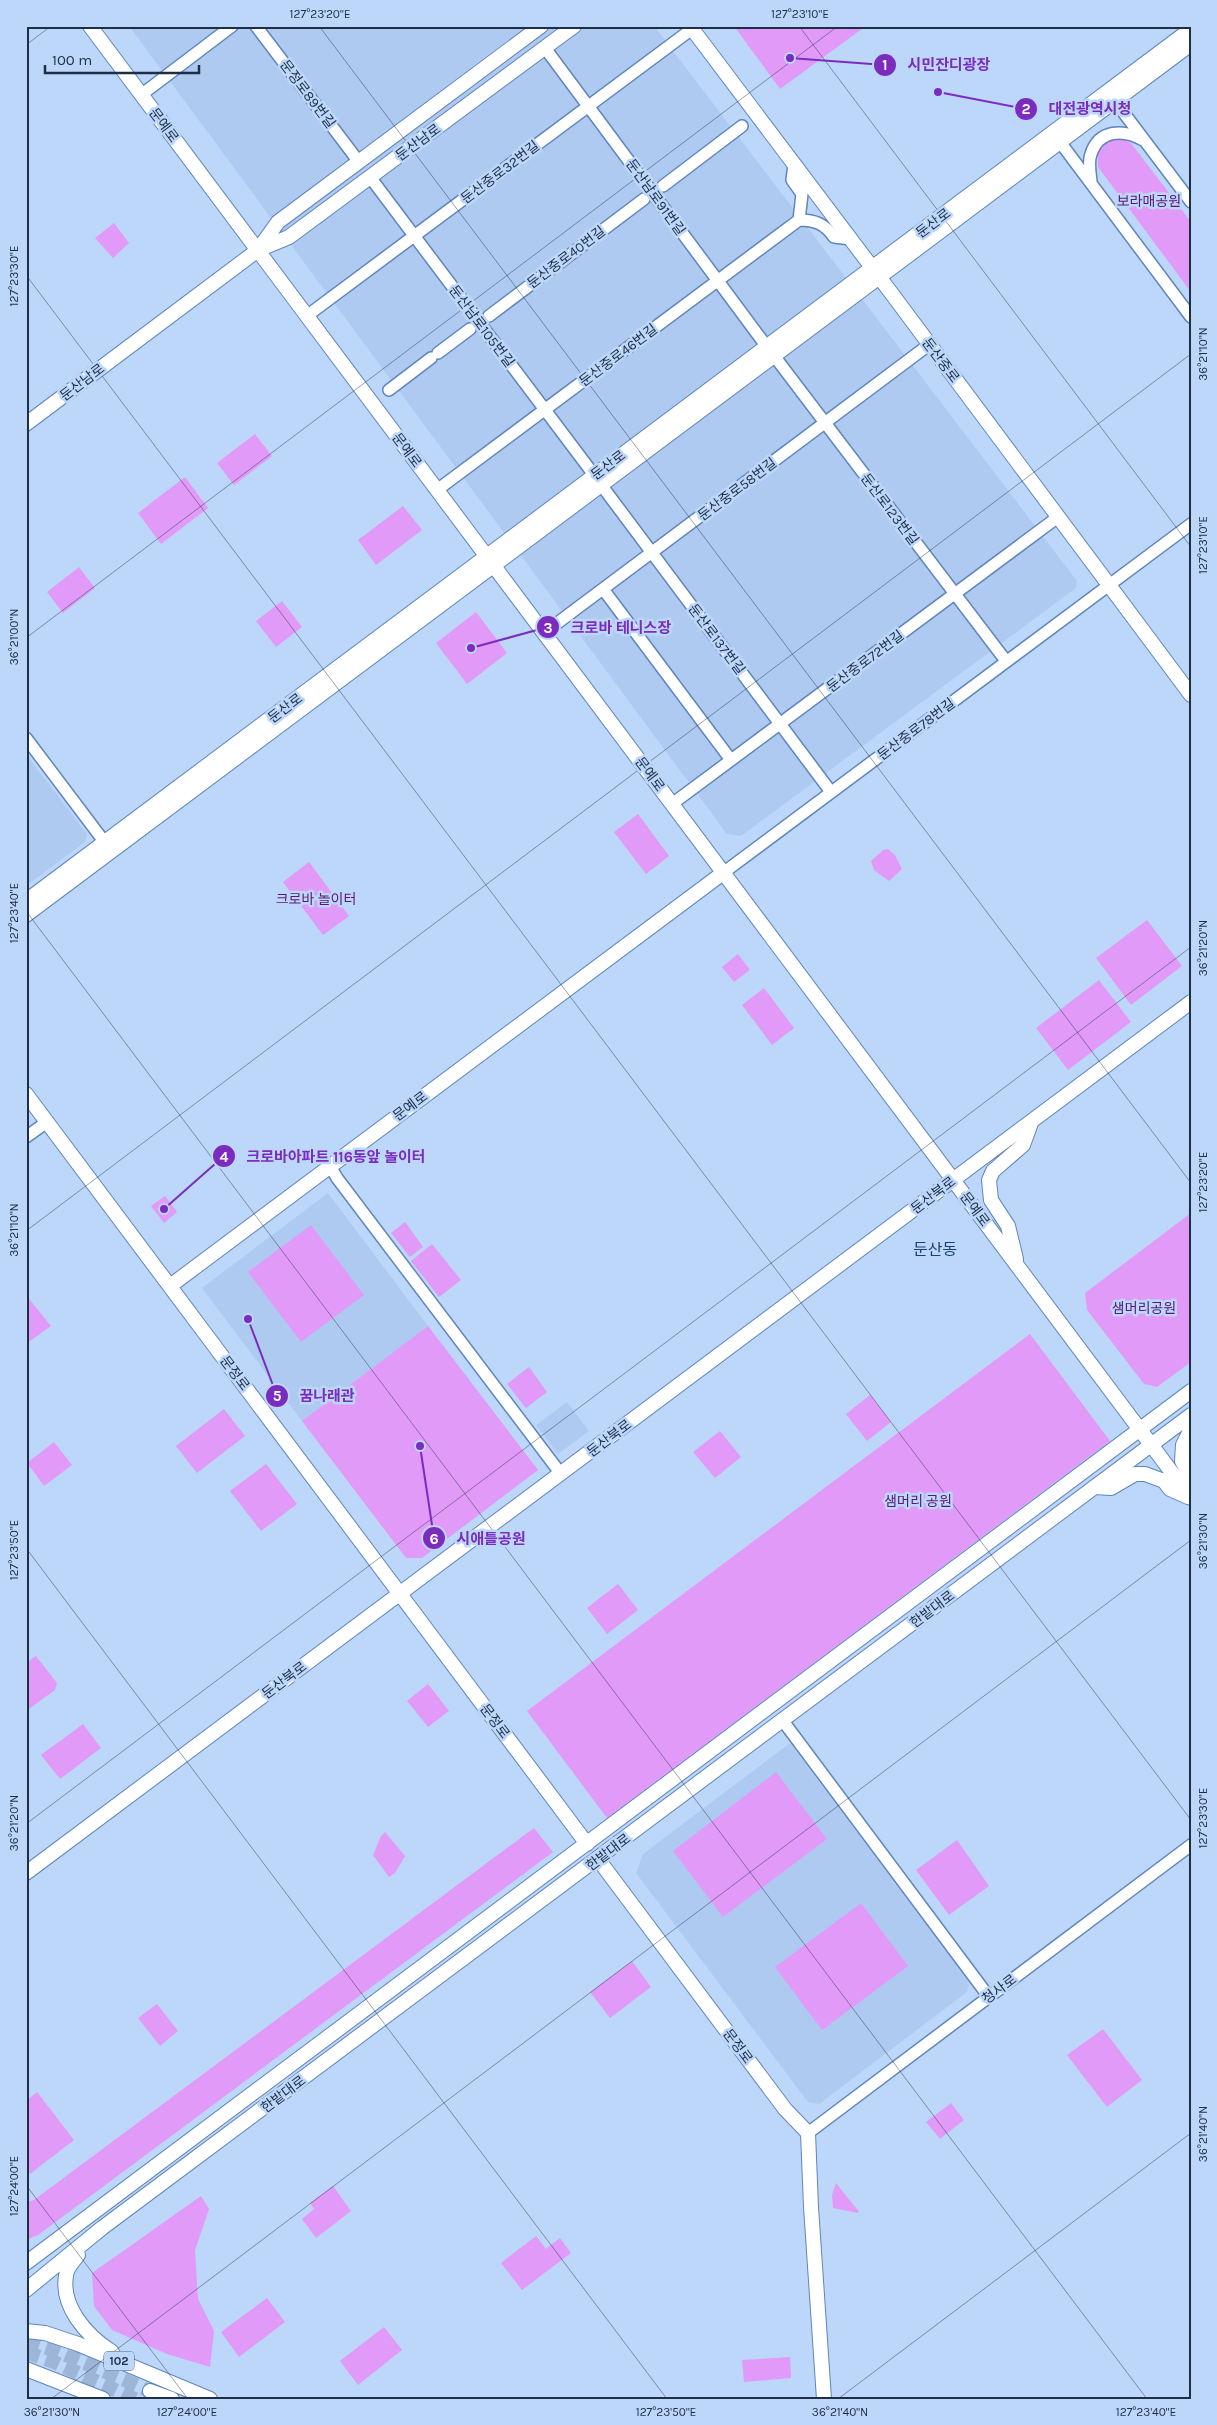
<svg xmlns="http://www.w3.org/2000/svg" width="1217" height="2425" viewBox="0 0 1217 2425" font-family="Karla,'Noto Sans KR',sans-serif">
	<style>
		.built { fill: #aecaf1 }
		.green { fill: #e19af8 }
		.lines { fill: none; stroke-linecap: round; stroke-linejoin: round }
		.major-tunnel { stroke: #9db5d7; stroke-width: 14; stroke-dasharray: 14 7; stroke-linecap: butt }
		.minor-casing { stroke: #5f85bc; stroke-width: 14 }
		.major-casing { stroke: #5f85bc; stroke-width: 16 }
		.minor { stroke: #fff; stroke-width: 11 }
		.major { stroke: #fff; stroke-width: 14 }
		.ticks { fill: none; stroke: #1e2e45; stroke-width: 1; stroke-opacity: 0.45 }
		.labels { text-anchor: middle; stroke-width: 5; stroke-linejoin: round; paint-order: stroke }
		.shield { fill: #bdd7fb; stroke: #4e617c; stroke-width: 1 }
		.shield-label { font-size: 12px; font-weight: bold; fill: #1e2e45 }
		.street-label { font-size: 14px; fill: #1e2e45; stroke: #bdd7fb }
		.park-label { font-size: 14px; fill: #5d1771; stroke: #bdd7fb }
		.quarter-label { font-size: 16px; fill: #1c4071; stroke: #bdd7fb }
		.leader { fill: none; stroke: #7b2cbf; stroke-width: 2 }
		.callout-dot { fill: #7b2cbf; stroke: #bdd7fb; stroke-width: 2 }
		.mark-label { font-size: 15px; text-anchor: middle; font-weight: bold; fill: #fff }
		.callout-label { font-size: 15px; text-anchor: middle; font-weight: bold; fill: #7b2cbf; stroke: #bdd7fb; stroke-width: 5; stroke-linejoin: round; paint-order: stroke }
		.neatline { fill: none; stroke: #1e2e45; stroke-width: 2 }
		.ticks-label { font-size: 12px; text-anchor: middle; fill: #1e2e45 }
	</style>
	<rect width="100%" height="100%" fill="#bdd7fb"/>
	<path class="built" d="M129,26h525l423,555 -1,7 -335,248 -14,-2z
		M26,754l61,80 -2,8 -59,44z
		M328,1193l100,133 -126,95 -100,-133z
		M567,1402l22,29 -31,23 -22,-29z
		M790,1743l179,239 -2,10 -148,112 -11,-2 -172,-229 7,-19z"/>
	<path class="green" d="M734,26h132l-86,63z
		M1120,138l11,5 60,79v70l-93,-125v-17l9,-10z
		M114,223l15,20 -16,15 -18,-20z
		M255,434l17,22 -38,29 -17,-22z
		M185,477l23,31 -47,36 -23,-31z
		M403,506l19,24 -46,35 -18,-25z
		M79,567l16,21 -32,25 -16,-21z
		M282,601l20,26 -26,20 -20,-26z
		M476,612l31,41 -40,31 -31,-41z
		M638,814l31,42 -23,18 -32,-42z
		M888,849l7,6 7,14 -13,12 -15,-11 -3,-9 12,-11z
		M309,862l40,54 -26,19 -40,-53z
		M1147,920l35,46 -51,39 -35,-47z
		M738,954l12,16 -16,12 -12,-15z
		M1099,980l32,42 -63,48 -32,-42z
		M764,988l30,40 -22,17 -30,-40z
		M165,1196l12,16 -13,11 -13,-17z
		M1191,1213v149l-34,25 -13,-3 -57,-74 -2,-17z
		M405,1222l18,25 -13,10 -19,-24z
		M311,1225l53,70 -63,47 -53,-70z
		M432,1244l29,36 -22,17 -28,-36z
		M26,1295l25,31 -25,18z
		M428,1326l110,144 -116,88h-16l-104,-137z
		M1030,1334l80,107 -503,377 -80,-107z
		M529,1367l18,25 -21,16 -19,-24z
		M870,1395l21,27 -24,19 -21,-27z
		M224,1409l21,27 -48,37 -21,-27z
		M720,1431l21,26 -26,21 -22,-26z
		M54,1442l18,23 -28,21 -17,-23z
		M266,1464l31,40 -36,27 -31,-40z
		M618,1584l20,26 -31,24 -20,-26z
		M36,1656l21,27 -2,7 -29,21v-48z
		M428,1684l21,27 -21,16 -21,-26z
		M83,1724l18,24 -41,31 -19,-24z
		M776,1772l51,67 -104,78 -50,-66z
		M534,1828l19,24 -515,383 -12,5v-38l8,-2z
		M385,1832l20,24 -10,17 -6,4 -16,-22 8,-19z
		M957,1840l32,46 -40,29 -33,-45z
		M861,1903l47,63 -86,64 -47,-63z
		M632,1961l19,26 -41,31 -20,-26z
		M157,2004l21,27 -18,15 -22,-28z
		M1103,2029l39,51 -35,27 -40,-52z
		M37,2092l37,48 -44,34 -4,-5v-68z
		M951,2103l13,17 -24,19 -14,-17z
		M836,2183l23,29 -1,1 -25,-5 -1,-13z
		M333,2186l18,25 -35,27 -14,-19 12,-10 -4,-6z
		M201,2196l8,13 -14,41 3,49 16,32 -4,36 -43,-13 -55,-24 -18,-24 -2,-33z
		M536,2236l10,13 14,-11 11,15 -49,37 -21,-27z
		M267,2298l18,24 -46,35 -18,-25z
		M384,2327l18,23 -44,35 -18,-24z
		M790,2357l1,21 -47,4 -2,-22z"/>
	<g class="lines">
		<path class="major-tunnel" d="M26,2341l33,11 91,39
			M26,2352l28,10 81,37"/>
		<g class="minor-casing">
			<path id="minor" d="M256,26l103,136
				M545,48l222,299
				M141,95l91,-69
				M1111,96l80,106
				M1060,142l131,175
				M794,165l-2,15 10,14 -3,26
				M370,177l224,298
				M1091,181c-1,-8 -3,-19 0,-27 8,-25 33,-25 52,-14
				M663,186l79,-60
				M799,220c16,0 26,4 35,17l17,2
				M308,315l384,-286
				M489,316l155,-117
				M438,353l32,-24
				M775,357l231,304
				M389,390l42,-32
				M602,486l229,306
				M437,490l362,-270
				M603,589l128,171
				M544,633l386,-289
				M26,738l83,110
				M672,804l386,-287
				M723,873l468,-349
				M26,1137l21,-15
				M330,1166l7,12 224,296
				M783,1721l206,276
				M808,2133l383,-288"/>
		</g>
		<g class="major-casing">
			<path id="major" d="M90,26l1101,1472
				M690,26l202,268 299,401
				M258,250l20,-28 263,-196
				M26,424l232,-174 31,-13 285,-211
				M26,901l1165,-872
				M26,915l1165,-871
				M26,1094l561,750
				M1016,1259l-8,-33 -17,-26 -2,-20 4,-9 30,-26 8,-22
				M170,1286l553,-413
				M1191,1429l-8,16 -1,16 7,13 2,22
				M1094,1487l17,1 24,-14h10l19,7 6,8 18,8
				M598,1859l187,250 23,24 3,74 13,192
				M26,1873l1165,-871
				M78,2255c-4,5 -9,11 -11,16 -9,34 20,65 45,81
				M26,2263l1165,-872
				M26,2290l76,-62 1089,-813
				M26,2331l19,2 33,11 132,55
				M26,2369l77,30
				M150,2391l22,8"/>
		</g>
		<use href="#minor" class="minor"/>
		<use href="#major" class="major"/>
	</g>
	<path class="ticks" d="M319,26l872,1157M799,26l392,521M26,45l25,-19M26,275l1165,1545M26,638l812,-612M26,911l1121,1488M26,1231l1165,-877M26,1548l641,851M26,1824l1165,-877M26,2185l162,214M51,2399l1140,-859M838,2399l353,-266"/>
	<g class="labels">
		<rect class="shield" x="104" y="2351.5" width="30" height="19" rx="4"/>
		<g class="shield-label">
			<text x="119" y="2365">102</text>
		</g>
		<g class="street-label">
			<text transform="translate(308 94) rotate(53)" y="5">문정로89번길</text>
			<text transform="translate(164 125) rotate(53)" y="5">문예로</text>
			<text transform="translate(418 142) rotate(-36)" y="5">둔산남로</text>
			<text transform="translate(500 172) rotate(-37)" y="5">둔산중로32번길</text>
			<text transform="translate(656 197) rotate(54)" y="5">둔산남로91번길</text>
			<text transform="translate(933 223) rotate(-37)" y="5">둔산로</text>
			<text transform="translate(566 257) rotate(-37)" y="5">둔산중로40번길</text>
			<text transform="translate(482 326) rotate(53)" y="5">둔산남로105번길</text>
			<text transform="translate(618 355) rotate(-37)" y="5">둔산중로46번길</text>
			<text transform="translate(941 360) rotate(53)" y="5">둔산중로</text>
			<text transform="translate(82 382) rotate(-37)" y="5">둔산남로</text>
			<text transform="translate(407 450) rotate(53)" y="5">문예로</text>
			<text transform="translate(608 465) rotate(-37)" y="5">둔산로</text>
			<text transform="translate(737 489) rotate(-37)" y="5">둔산중로58번길</text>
			<text transform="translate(890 509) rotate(53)" y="5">둔산로123번길</text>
			<text transform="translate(717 639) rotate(53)" y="5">둔산로137번길</text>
			<text transform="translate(865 661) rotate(-37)" y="5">둔산중로72번길</text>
			<text transform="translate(285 708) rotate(-37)" y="5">둔산로</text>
			<text transform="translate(916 729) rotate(-37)" y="5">둔산중로78번길</text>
			<text transform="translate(650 774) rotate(53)" y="5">문예로</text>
			<text transform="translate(410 1106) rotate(-37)" y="5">문예로</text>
			<text transform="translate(933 1195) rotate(-37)" y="5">둔산북로</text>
			<text transform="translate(975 1209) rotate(53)" y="5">문예로</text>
			<text transform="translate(235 1373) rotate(53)" y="5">문정로</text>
			<text transform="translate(609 1438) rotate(-37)" y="5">둔산북로</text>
			<text transform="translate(932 1609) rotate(-37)" y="5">한밭대로</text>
			<text transform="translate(284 1680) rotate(-37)" y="5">둔산북로</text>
			<text transform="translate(495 1721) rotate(53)" y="5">문정로</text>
			<text transform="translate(608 1852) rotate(-37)" y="5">한밭대로</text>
			<text transform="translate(999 1989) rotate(-37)" y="5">청사로</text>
			<text transform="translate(738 2046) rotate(53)" y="5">문정로</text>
			<text transform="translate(283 2094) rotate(-37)" y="5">한밭대로</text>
		</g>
		<g class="park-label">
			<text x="1149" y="206">보라매공원</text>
			<text x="316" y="904">크로바 놀이터</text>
			<text x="1144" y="1313">샘머리공원</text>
			<text x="918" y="1506">샘머리 공원</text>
		</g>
		<g class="quarter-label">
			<text x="935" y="1255">둔산동</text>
		</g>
	</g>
	<path class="leader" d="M790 58L885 65M938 92L1026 109M471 648L548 627M164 1209L224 1156M248 1319L277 1396M420 1446L434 1538"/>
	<g class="callout-dot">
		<circle cx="790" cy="58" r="5"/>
		<circle cx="938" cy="92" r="5"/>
		<circle cx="471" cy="648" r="5"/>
		<circle cx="164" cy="1209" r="5"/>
		<circle cx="248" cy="1319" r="5"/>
		<circle cx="420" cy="1446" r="5"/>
		<circle cx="885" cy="65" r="12"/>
		<circle cx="1026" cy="109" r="12"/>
		<circle cx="548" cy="627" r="12"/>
		<circle cx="224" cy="1156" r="12"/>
		<circle cx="277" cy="1396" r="12"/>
		<circle cx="434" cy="1538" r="12"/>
	</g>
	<g class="mark-label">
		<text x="885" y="70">1</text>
		<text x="1026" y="114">2</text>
		<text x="548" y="633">3</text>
		<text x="224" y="1162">4</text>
		<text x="277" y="1401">5</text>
		<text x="434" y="1544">6</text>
	</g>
	<g class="callout-label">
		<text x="949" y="70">시민잔디광장</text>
		<text x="1090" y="114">대전광역시청</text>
		<text x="621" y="633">크로바 테니스장</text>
		<text x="336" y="1162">크로바아파트 116동앞 놀이터</text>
		<text x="327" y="1401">꿈나래관</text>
		<text x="491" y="1544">시애틀공원</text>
	</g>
	<rect width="1217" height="2425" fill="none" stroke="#bdd7fb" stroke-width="55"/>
	<path d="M45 65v8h154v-8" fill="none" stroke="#1e2e45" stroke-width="2.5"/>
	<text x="52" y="65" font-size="15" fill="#1e2e45" stroke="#bdd7fb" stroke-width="4" paint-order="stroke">100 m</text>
	<rect x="28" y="28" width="1162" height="2370" class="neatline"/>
	<g class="ticks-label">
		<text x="320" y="18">127°23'20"E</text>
		<text x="800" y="18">127°23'10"E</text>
		<text transform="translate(14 276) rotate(-90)" y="4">127°23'30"E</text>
		<text transform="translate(1203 354) rotate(-90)" y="4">36°21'10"N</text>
		<text transform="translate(1203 545) rotate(-90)" y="4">127°23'10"E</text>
		<text transform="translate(14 637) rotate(-90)" y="4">36°21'00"N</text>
		<text transform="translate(14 913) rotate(-90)" y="4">127°23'40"E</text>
		<text transform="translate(1203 948) rotate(-90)" y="4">36°21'20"N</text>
		<text transform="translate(1203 1182) rotate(-90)" y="4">127°23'20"E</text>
		<text transform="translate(14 1230) rotate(-90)" y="4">36°21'10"N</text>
		<text transform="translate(1203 1541) rotate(-90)" y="4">36°21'30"N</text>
		<text transform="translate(14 1550) rotate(-90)" y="4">127°23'50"E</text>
		<text transform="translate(1203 1818) rotate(-90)" y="4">127°23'30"E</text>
		<text transform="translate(14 1823) rotate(-90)" y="4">36°21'20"N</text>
		<text transform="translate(1203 2134) rotate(-90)" y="4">36°21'40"N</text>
		<text transform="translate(14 2186) rotate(-90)" y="4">127°24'00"E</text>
		<text x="52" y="2416">36°21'30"N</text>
		<text x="187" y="2416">127°24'00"E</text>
		<text x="666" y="2416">127°23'50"E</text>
		<text x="840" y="2416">36°21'40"N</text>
		<text x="1146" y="2416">127°23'40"E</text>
	</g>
</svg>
